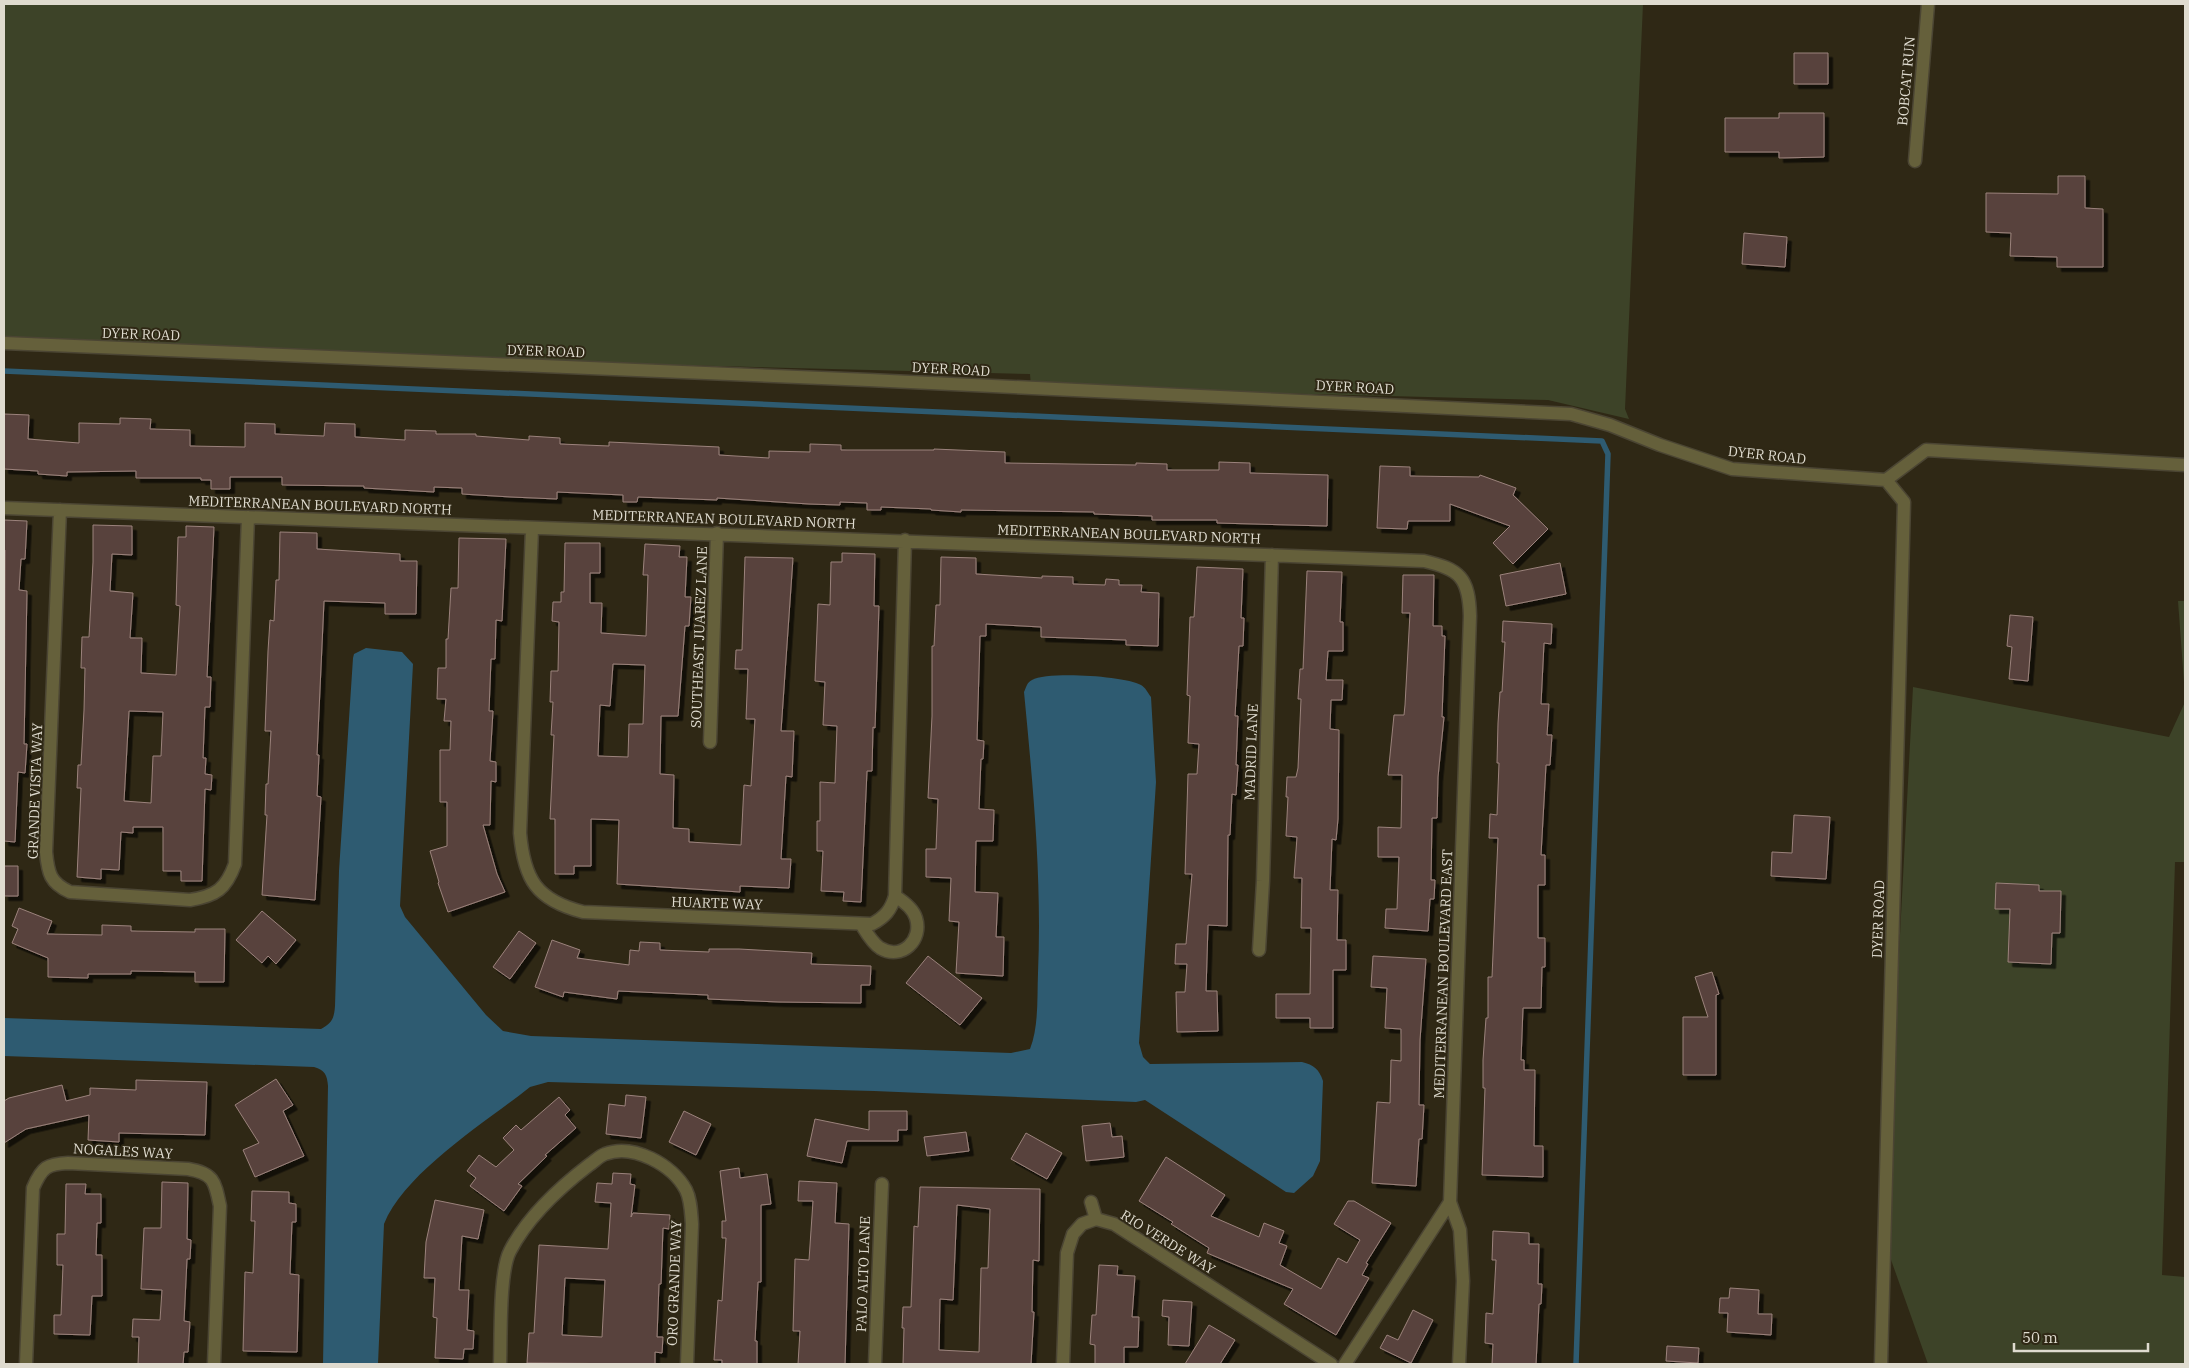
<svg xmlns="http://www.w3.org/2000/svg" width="2189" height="1368" viewBox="0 0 2189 1368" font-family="'IBM Plex Serif',serif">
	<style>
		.green { fill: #3d4328 }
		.water { fill: #2e5b71 }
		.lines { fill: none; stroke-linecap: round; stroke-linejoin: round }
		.stream { stroke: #2e5b71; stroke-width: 5.5 }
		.building { fill: #59433d; stroke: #9b827c; fill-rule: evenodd; filter: url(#shadow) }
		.street-casing { stroke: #4b4533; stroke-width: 15 }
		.street { stroke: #65603b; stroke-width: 12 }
		.labels { text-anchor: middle; stroke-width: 4; stroke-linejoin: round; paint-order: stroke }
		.street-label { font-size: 14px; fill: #dfdbcf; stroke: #2f2815 }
	</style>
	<defs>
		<filter id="shadow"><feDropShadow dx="4.5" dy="4.5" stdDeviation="0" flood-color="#0009"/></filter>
	</defs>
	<rect width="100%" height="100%" fill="#2f2815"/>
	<path class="green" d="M4,4h1639l-18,405 4,10 -81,-19 -517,-13 -1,-13 -1026,-26z
		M2178,601h7v95z
		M1913,687l256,50 16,-35v160h-10l-13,413 23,2v87h-257l-44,-124z"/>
	<path class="water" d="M366,648l36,4 11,12 -13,242 5,11 81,98 17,16 28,5 480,17 19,-4c9,-23 7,-52 8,-76 4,-94 -5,-187 -14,-281 2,-4 3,-10 8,-12 16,-9 93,-4 109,5 4,2 7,8 10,12l5,85 -17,261 4,14 7,7 152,-2c12,3 17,7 21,19l-3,80 -7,15 -19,17 -8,-1 -141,-92 -9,2 -262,-11 -326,-9 -18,5c-44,35 -125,85 -146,137l-6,140h-55l5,-278c-1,-11 -3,-16 -14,-19l-310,-11v-38l317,11c11,-6 13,-10 14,-23l4,-135 14,-213 1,-4z"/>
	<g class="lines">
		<path class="stream" d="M4,371l1598,70 6,13 -32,910"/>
	</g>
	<path class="building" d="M1794,53h34v31h-34z
		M1779,113h45v44l-45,1v-6h-54v-34h54z
		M2058,176h27v32l18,1v58h-46v-10l-47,-1 1,-23 -25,-1v-39l72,1z
		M1744,233l43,4 -2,30 -43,-3z
		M4,414l25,1 -1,24 51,4v-20l41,1v-6l31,1 -1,10 40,1v16l55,1v-24l30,1v10l49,2 1,-13 30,1v13l50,3v-10l31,1v3h40v2l53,4v-4l31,2v6l49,2v-4l110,5v8l50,3v-7l41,1v-8l31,1v5h93v-1l71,3v11l131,2v-2l31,1v6h52v-8l31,1v10l78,2 -1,51 -110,-3v-3h-65v-4l-58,-2v-2l-133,-2v2l-30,-2v-1l-50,-2v3h-14v-7l-27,-1v3l-31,-1 -92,-6v2l-79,-3 -1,5h-14v-7l-66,-3v7l-46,-2 -49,-3v-6l-28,-1v5l-70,-4v-2l-82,-1v-8h-52v12h-19v-9h-10v-2h-65v-7l-69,1v4l-29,-2v-3l-34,-2z
		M1380,466l30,1v9l69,1 1,-2 36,13 -3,7 35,34 -35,35 -20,-21 17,-17 -60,-22v17h-42l-1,8 -30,-1z
		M4,520l23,1 -2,38h-4l-2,31 8,1 -3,153h3l-2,29 -7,-1 -3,70 -11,-1 1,-291h-1z
		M93,525l39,1v29l-20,-1 -2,37 23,2 -3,45h12l-1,35 35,2 4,-69 -4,-1 2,-68h8v-11l28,1 -7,150h4l-1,30h-5l-2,51h3l-1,16 7,1 -1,15 -6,-1 -3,92h-21v-10h-18v-44h-30v6l-12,-1 -2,38 -18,-1v10l-24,-2 4,-89h-4l1,-23h3l3,-55 1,-42h-4l1,-31h7l4,-75zM129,711l34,1 -2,44h-8l-2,47 -27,-2z
		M280,532l37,1v16l83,5v7h17l-1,53h-31v-11l-61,-2 -7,154h2l-2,41 4,1 -6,103 -53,-5 5,-80h-2l1,-31h2l3,-53h-6l3,-80 2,-31 4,1 2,-41h3z
		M459,538l47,1 -4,82 -6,-1 -1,39h-4l-2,52h4l-3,50 6,1v20l-5,-1 -1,44h-7l14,49 8,18 -57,20 -10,-29 1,-1 -9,-31 17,-5v-44h-7v-52h10l1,-29h-7l2,-22h-9l1,-31h8v-29h2l3,-51h7z
		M565,543h35v30h-10v30h12l-1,30 45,3 2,-61h-5l2,-31 35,2 -1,11h8l-2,40h6l-2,29h-4l-7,90h-17l-1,58 14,1 -1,53 16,1v13l52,3 3,-60 7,1 4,-67h-9l2,-50h-13l1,-19h6l3,-93 48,1 -12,173h13l-2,46 -6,-1 -5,83h10l-2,29 -49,-2v6l-123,-8 2,-64 -28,-1v47h-17v8h-19v-55h-5l4,-84h-3l2,-33h-3l1,-31h7l1,-49 -7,-1 1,-19h8v-10h3zM613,664l32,1 -2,59h-14l-1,33 -30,-1 2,-51 10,1z
		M842,553l33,1 -1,52h5l-4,122 -2,-1 -1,44h-5l-6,131 -18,-1 1,-9 -23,-1 2,-40h-6v-30h3v-39l15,1 2,-57 -14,-1 2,-43 -10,-1 3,-77 12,1 1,-43h11z
		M941,557l35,1v16l66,4v-2l31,1v7l32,1 1,-6 13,1v5h23l-1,7 18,1 -1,53 -32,-1v-5l-85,-3v-10l-55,-3v12h-6l-3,104 7,1 -1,18h-2l-2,50 15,1 -1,31h-17l-1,51 23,1 -2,44h8l-1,39 -47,-3 3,-51 -10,-1 2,-43 -25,-1v-28h10l2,-50 -10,-1 4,-82v-70h2l2,-41h4z
		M1560,563l6,31 -60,12 -6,-31z
		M1197,567l46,2 -2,49h3l-1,28h-4l-4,70h3l-2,49h2l-2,30 -4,-1 -2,41h-2l-1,91 -19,-1 -2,66h11l1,40 -41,1 -1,-40h9l2,-28h-12l1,-20h10l6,-70h-7l3,-100h9l2,-30 -11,-1 2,-47 -3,-1 3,-78h4z
		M1307,571l35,1 -2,50h3v29h-15l-2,29h17l-1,20h-11l-1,29 9,1 -1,89 -2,21 -4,-1 -2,51h8l-1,50h9v30h-13v58h-23v-10h-34v-24h34l1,-66h-10l1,-50h-8l3,-41 -11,-1 2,-39h-2l1,-20h9l2,-9 3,-69h-3l2,-30h3z
		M1403,575h31l-1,51h9v10h3l-3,81h2l-6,60 -1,41h-5l-1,62h4l-1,19h-4l-2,32 -43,-3 1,-19h11l2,-52h-21v-30l23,1 1,-53h-14l6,-60h10l1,-10 5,-92h-8z
		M2010,615l23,2 -5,64 -19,-2 3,-32 -5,-1z
		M1503,621l49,3 -1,20 -7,-1 -3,61h8l-2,31h5l-2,30h-4l-5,90h4v30h-7v53h7v29h-3l-1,41h-18l-2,52h3v10h11l-1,76h9v31l-61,-2 3,-87h-2v-28l3,-42h2v-41h4l6,-139h-9l1,-24 7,1 2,-52h-2l1,-40 2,-31h2l3,-50h-3z
		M1794,815l36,2 -4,62 -55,-3 1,-24 20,1z
		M4,866h14v30h-14z
		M1996,883l43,2v6h22l-1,42h-8l-1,31 -43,-2 2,-53h-15z
		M19,908l33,13 -5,13 55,1v-10l29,1v5l64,1v-3h30l-1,53h-29v-10l-64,-1v3h-43v4l-40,-1v-19l-36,-15 6,-14 -6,-3z
		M262,911l34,29 -20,24 -8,-8 -6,7 -26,-23z
		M519,931l17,12 -26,36 -17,-12z
		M552,940l28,10 -3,8 52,7 1,-15 9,1 1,-9 20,1v7l49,2v-3h30l73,4 -1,11 60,2 -1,19h-9v18l-82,-1 -71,-3v-4l-90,-4 -1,8 -53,-7 -1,5 -28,-10z
		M928,956l54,42 -22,27 -54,-42z
		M1373,956l53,3 -6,81 -1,65h5l-2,34h-3l-3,47 -44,-3 5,-81 13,1 1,-43 10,1v-32l-16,-1 2,-40 -16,-1z
		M1712,972l7,22 -3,1v80h-33v-58h25l-13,-40z
		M276,1079l17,26 -10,6 21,45 -49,21 -12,-27 16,-7 -24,-38z
		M136,1080l71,2 -2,53 -86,-2v9l-31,-2 1,-25 -63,14 -22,14v-42l5,-3 53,-13 4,16 24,-6v-7l46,2z
		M626,1095l20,2 -5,41 -35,-4 3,-30 16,2z
		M559,1097l11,13 -5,5 11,13 -31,27 2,1 -29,28 4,2 -18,25 -34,-25 6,-8 -9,-7 12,-16 17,12 18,-17 -11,-12 13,-13 5,5z
		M684,1111l27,13 -15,31 -27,-13z
		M869,1111h38v19h-9v11h-51l-5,22 -35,-7 8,-37 54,11z
		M1110,1123l2,14 10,-1 2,21 -38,4 -4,-35z
		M966,1132l3,19 -42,5 -3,-19z
		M1026,1133l36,20 -15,26 -36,-20z
		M1166,1157l59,38 -14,21 48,21 5,-14 20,8 -5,12 8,3 -7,19 41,24 17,-31 9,5 13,-23 -26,-16 14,-23h6l37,22 -25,40 2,1 -6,11 7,3 -33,57 -52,-31 9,-15 -86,-36 2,-5 -38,-24 2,-2 -34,-21z
		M739,1168l1,10 27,-4 4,30 -10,1v77h-3l-3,59h2v23h-35v-4h-8l4,-60 4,1 4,-63h-4v-17h4l-6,-50z
		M613,1173l18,1 -1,10 5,1 -4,32 2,-4 37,2 -1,14 -6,-1 -2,56h-2l-2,53h6l-1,16 -7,-1v12l-128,-1 2,-30h5l5,-88 69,4 3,-46 -16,-1 2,-19 15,1zM565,1278l40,2 -3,57 -40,-2z
		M799,1181l38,2 -2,40 14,1 -4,140h-47l2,-33h-7l2,-72 14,1 4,-59h-15z
		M162,1182l26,1 -1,56 4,1 -1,19h-3l-3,62 6,1 -2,30h-4l-1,12h-45l1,-27h-7l1,-18 27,1 2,-30 -21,-1 3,-61h17z
		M66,1184h20l-1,10h16v29h-4l-1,32h6v41h-10l-2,39 -36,-1v-19h7l2,-50h-6v-31h8z
		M920,1187l120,2 -1,72 -6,-1 -1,52h2l-3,52h-128l1,-36h-2l1,-21h8l3,-81 4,1zM957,1205l33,4 -2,59h-7l-2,84 -40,-2 1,-51 13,1z
		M252,1191l37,1v11l7,1v18h-4l-2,52 9,1 -2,77 -54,-1 2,-79 8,1 2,-52h-4z
		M435,1200l49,10 -6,29 -16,-3 -3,54h10l-2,40 7,1 -1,18h-9l-1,10 -28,-1 2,-40 -4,-1 2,-39h-11l2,-36z
		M1493,1231l36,2v11h10l-1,40h4l-1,20h-2l-3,60h-44l1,-20 -8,-1 1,-30 7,1 3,-54h-4z
		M1099,1265l19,1 -1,9 18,1 -3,41h7l-1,30h-14v17h-29v-19l-5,-1 2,-29h4z
		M1730,1288l29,2 -1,24h14l-1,21 -44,-3 1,-19h-9l1,-15h9z
		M1163,1300l29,2 -3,44 -21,-1 1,-28 -7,-1z
		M1413,1310l20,10 -22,43 -31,-15 7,-13 11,5z
		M1209,1325l26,15 -15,24h-35z
		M1667,1346l32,2 -1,15 -32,-2z"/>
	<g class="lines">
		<g class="street-casing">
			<path id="street" d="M1915,161l13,-157
				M4,343l865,37 702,34 39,11 50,20 72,24 154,11 18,22 -23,862
				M1886,480l40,-30 259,15
				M4,508l1420,53c36,8 45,17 46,55l-20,586 -105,162
				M60,510l-14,342c2,21 4,31 24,40l120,8c26,-4 36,-11 45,-36l13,-347
				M532,529l-12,304c4,46 16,67 63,79l289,12c13,-7 19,-14 23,-28l10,-356
				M710,742l7,-209
				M861,924c5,8 11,19 19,24 22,13 43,-8 36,-30 -3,-10 -13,-17 -21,-22
				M1259,950l4,-69 9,-326
				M1091,1202l5,17
				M1450,1202l10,28 3,51 -4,83
				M26,1364l7,-176c9,-21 14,-24 35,-25l120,6c26,4 27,13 32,37l-6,158
				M500,1364c1,-26 -1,-92 10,-113 17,-33 49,-63 79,-86 5,-3 10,-9 16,-11 28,-11 68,11 81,36 5,10 5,22 6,34l-5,140
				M875,1364l7,-180
				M1063,1364l4,-111 6,-19 9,-10 14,-5 18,5 217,140"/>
		</g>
		<use href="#street" class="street"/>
	</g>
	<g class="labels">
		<g class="street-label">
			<text transform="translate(1906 81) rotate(-85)" y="5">BOBCAT RUN</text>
			<text transform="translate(141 334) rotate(2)" y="5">DYER ROAD</text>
			<text transform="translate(546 351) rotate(2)" y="5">DYER ROAD</text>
			<text transform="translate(951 369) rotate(3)" y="5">DYER ROAD</text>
			<text transform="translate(1355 387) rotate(3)" y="5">DYER ROAD</text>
			<text transform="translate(1767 455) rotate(6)" y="5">DYER ROAD</text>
			<text transform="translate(320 505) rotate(2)" y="5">MEDITERRANEAN BOULEVARD NORTH</text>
			<text transform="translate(724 519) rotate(2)" y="5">MEDITERRANEAN BOULEVARD NORTH</text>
			<text transform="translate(1129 534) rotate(2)" y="5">MEDITERRANEAN BOULEVARD NORTH</text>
			<text transform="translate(699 637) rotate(-88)" y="5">SOUTHEAST JUAREZ LANE</text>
			<text transform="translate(1251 752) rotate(-88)" y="5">MADRID LANE</text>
			<text transform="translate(35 791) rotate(-88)" y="5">GRANDE VISTA WAY</text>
			<text transform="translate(717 903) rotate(2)" y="5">HUARTE WAY</text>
			<text transform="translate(1878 919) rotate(-88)" y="5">DYER ROAD</text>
			<text transform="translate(1443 974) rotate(-88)" y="5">MEDITERRANEAN BOULEVARD EAST</text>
			<text transform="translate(123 1151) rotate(3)" y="5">NOGALES WAY</text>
			<text transform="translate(1168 1242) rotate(32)" y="5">RIO VERDE WAY</text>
			<text transform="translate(863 1274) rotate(-88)" y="5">PALO ALTO LANE</text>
			<text transform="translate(674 1283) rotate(-88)" y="5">ORO GRANDE WAY</text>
		</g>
	</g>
	<rect width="2189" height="1368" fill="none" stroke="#dfdbcf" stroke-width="10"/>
	<path d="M2014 1343v8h134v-8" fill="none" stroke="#dfdbcf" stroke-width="2.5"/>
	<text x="2022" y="1343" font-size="15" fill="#dfdbcf" stroke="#2f2815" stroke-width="4" paint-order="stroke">50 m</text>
</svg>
